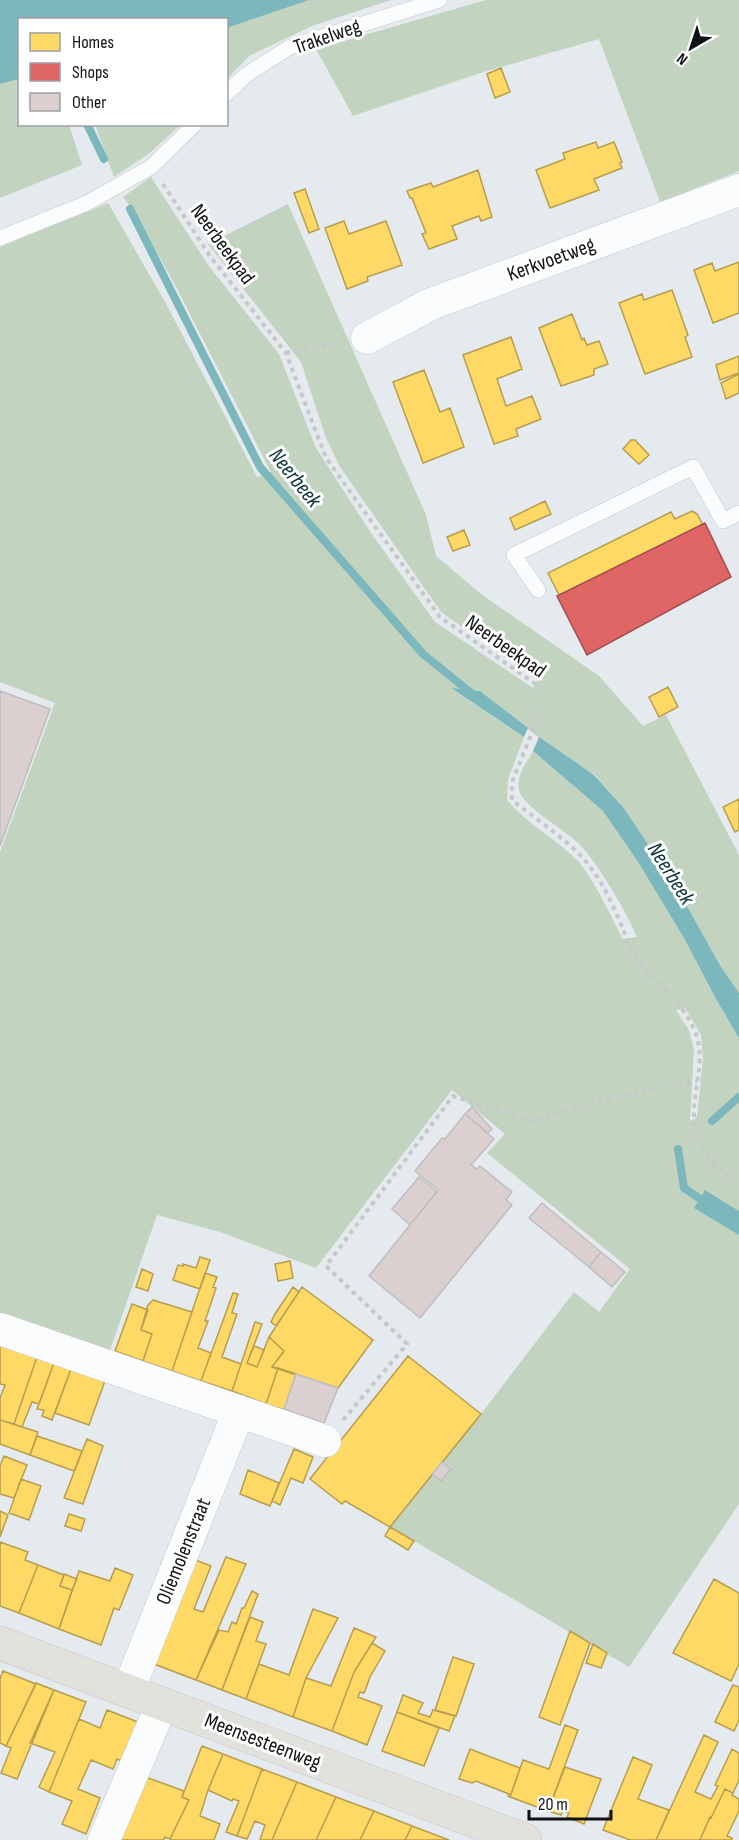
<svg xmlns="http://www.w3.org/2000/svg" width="739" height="1840" viewBox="0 0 739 1840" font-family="'Sofia Sans Condensed',sans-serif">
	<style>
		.green { fill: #c2d3bf; fill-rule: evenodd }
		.water { fill: #7bb7bc }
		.homes { fill: #ffd966; stroke: #b79d4e; stroke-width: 1.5 }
		.shops { fill: #e06666; stroke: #a24d4e; stroke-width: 1.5 }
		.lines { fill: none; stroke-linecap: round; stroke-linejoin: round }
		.stream { stroke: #7bb7bc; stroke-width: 8 }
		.building { fill: #dbd0cf; stroke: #bebec0; stroke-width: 1.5 }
		.lane-casing { stroke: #c2c6ca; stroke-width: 16 }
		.street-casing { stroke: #c2c6ca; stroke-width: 33 }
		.primary-casing { stroke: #c6c8cb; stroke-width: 34 }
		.path { stroke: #c6c8ca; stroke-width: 4; stroke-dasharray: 4.5 4.5; stroke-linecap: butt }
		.lane { stroke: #fbfcfd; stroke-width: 15 }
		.street { stroke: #fbfcfd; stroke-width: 32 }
		.primary { stroke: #e3e1db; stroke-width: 33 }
		.labels { text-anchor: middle; stroke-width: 6; stroke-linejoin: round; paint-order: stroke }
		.street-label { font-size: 21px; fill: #101216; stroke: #fff }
		.water-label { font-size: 22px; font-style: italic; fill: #0a3436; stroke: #fff }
	</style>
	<rect width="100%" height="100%" fill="#e5eaef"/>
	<path class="green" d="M309,0h82l-79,26 -63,30 -22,23v-51z
		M486,0h253v171l-79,31 -61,-163 -122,35 -124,42 -37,-67z
		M19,79l1,45 49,1 13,40 -82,33v-114z
		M95,125v-1l85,1 -29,27 -37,25z
		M151,177l57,88 71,89 37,94 55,85 64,89 98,66 4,-8 -96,-68 -101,-145 -14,-29 -25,-76 -93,-118 80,-40 138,311 10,41 45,38 118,82 44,50 23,-11 73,140v138l-18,-26 -47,-84 -51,-76 -28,-32 -43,-27 -72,-57 -28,-2 72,48 -16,42 -1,21c20,24 48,38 70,60 16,17 34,57 46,79l14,-2c-10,-24 -38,-72 -56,-91 -13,-15 -59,-39 -62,-56 -3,-14 7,-27 14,-39l70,60 35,51 46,76 32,61 23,39v173l-34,-21 34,45v269l-110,163 -239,-140 91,-113 93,-122 25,20 31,-43 -143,-116 18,-19 -53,-44 -136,178 -96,-36 -63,-17 -49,141 -108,-37v-467l55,-149 -55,-21v-435l108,-44 56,97 93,177 14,-5 -96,-187 -41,-73 -11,-15zM685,1008l16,27 2,23 -6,59 -7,4 4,-71 -5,-20 -13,-20z"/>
	<path class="water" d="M0,0h309l-82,28 -1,-8h-206l-1,59 -19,5z
		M451,688l29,3 48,37 -4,9z
		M539,737l55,38 29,32 51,76 47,84 18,26v45l-23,-39 -32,-61 -46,-76 -35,-51 -70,-60z
		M705,1190l34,21v24l-45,-27z"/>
	<path class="homes" d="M501,68l9,24 -15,6 -8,-24z
		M596,142l2,6 16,-6 8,20 -2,1 2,5 -28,11 5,11 -49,18 -14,-38 29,-11 -2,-6z
		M478,170l14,47 -11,4 -2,-5 -27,10 5,13 -28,10 -7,-15 4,-1 -14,-35h-2l-3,-7 24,-8 2,4z
		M305,189l14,40 -10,4 -15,-40z
		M344,221l5,13 37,-13 16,44 -35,12 1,4 -21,8 -22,-61z
		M739,262v51l-26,10 -19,-53 18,-7 3,8z
		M672,290l16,45 -3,2 7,20 -47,17 -26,-71 23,-9 2,6z
		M572,314l10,26 2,-2 3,7 12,-4 9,23 -14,5v6l-33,11 -22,-58z
		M511,337l11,32 -25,10 9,27 26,-10 9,23 -25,10 2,7 -24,8 -31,-89z
		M739,356v17l-19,7 -4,-15z
		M424,370l16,42 10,-4 14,39 -41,16 -30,-81z
		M739,374v19l-13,6 -5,-16z
		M631,440h4l14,15 -10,9 -16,-15z
		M545,501l6,13 -36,16 -5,-12z
		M692,511l5,3 6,11 -144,70 -11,-22 123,-61 4,7z
		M464,530l6,15 -17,6 -6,-14z
		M668,687l10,20 -19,10 -10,-20z
		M739,799v31l-4,2 -12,-25z
		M200,1257l10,3 -10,29 -27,-9 5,-15 5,1v-2l13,4z
		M290,1261l3,17 -15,3 -3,-17z
		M142,1269l11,5 -5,17 -12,-4z
		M205,1273l12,4 -4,10 3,1 -11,33h3l-10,27 13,5 -10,28 -29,-10z
		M293,1287l6,5 -23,34 -5,-4 4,-8z
		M302,1287l71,53 -35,48 -66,-21 12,-16 -15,-14z
		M233,1293l5,1 -6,19 5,1 -15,43 19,7 -9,27 -31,-10z
		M153,1300l39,12 -20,59 -29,-10 9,-27 -11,-4 7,-25z
		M132,1304l16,6 -7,20 11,4 -9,27 -28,-10z
		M255,1322l7,2 -15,39 10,4 12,-30 15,14 -12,16 6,1 -12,36 -34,-13z
		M0,1340l38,14 -24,70 -14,-4v-22l5,-13 -5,-1z
		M254,1346l10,4 -7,17 -10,-4z
		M38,1354l17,6 -16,44 -7,-2 -10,25 -8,-3z
		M408,1356l73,58 -91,113 -45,-26 -3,3 -32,-25z
		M55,1360l17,6 -20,54 -10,-4 2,-6 -7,-1z
		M72,1366l34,12 -17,47 -34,-12z
		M278,1368l18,6 -12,36 -18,-6z
		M0,1420l38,12 -8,23 -30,-11z
		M37,1436l45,15 -8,20 -44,-16z
		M87,1439l16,7 -20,58 -19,-6z
		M294,1449l19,8 -10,26 -12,-5 -11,27 -8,-4z
		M4,1456l23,9 -13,33 -14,-4v-28z
		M248,1470l31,13 -9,23 -30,-12z
		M21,1479l20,7 -12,34 -20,-7z
		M0,1511l8,4 -8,22z
		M69,1514l16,5 -4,12 -16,-5z
		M390,1527l24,14 -6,9 -23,-14z
		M0,1542l28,10 -3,8 13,5 -19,48 -19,-7z
		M226,1557l20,7 -50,116 -42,-16 39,-105 18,7 -17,43 9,3z
		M38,1565l26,10 -4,11 12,4 -13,39 -40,-16z
		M115,1568l18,7 -14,35 -5,-2 -13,37 -42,-16 20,-58 31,10z
		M64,1574l13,5 -5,11 -12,-4z
		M714,1579l25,14v71l-8,17 -58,-28z
		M252,1591l6,3 -36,96 -26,-10 23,-50 9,2 4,-10 4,2 6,-16h2z
		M313,1609l25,9 -32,60 -13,39 -47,-18 13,-35 30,11z
		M250,1617l13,5 -7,19 10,3 -20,55 -24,-9z
		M354,1628l22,9 -22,35 -22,59 -39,-14 13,-39 25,8z
		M570,1631l20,12 -30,82 -21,-8z
		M372,1643l13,8 -15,26 -6,16 -4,-1 -2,5 24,9 -15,39 -35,-14 22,-59z
		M593,1644l14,9 -6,15 -15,-5z
		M453,1657l21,7 -18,52 -21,-6z
		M3,1671l33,13 -30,62 -6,-3v-64z
		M36,1683l18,7 -37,89 -16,-6 10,-25 -5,-2z
		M733,1685l6,2v33l-5,11 -19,-9z
		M54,1690l32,12 -37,90 -10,-5 16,-35 -25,-9z
		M403,1695l20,8 -5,10 12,4 3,-7 22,6 -6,15 -52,-19z
		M107,1710l36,14 -16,39 -10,-4 -4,10 -22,-9 -13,29 22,9 -14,36 -24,-10 10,-23 -23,-9 30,-73 21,9z
		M397,1712l42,16 -15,38 -42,-15z
		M565,1725l13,5 -30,81 -38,-14 13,-37 26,9z
		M704,1735l14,7 -23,50 16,7 7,-13 -3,-1 17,-36 7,4v27l-6,13 -8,-4 -14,29 -1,-1 -10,23h-44z
		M202,1746l21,8 -15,36 -8,26 20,8 -6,16h-42l-2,-1 19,-39 -7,-3z
		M470,1749l50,19 -10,29 -2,-1 1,-2 -33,-13 -4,2 -13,-4z
		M223,1754l39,15 -25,67 -11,-4 13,-31 -6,-2 -1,2 -24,-11z
		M633,1757l19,8 -14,34 31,11 -13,30h-26l-27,-10z
		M565,1767l36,12 -17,45 -17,-7 2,-4 -6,-3 -2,5 -13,-4z
		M262,1769l35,13 -25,58h-12l5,-15 -10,-4 -8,18 -10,-3z
		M140,1775l44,16 -2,6 7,3 -19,39 -5,-2 -1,3h-51z
		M297,1782l39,15 -20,43h-44z
		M725,1789l8,4 -1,2 7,4v12l-12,25 5,2v2h-32l10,-23 1,1z
		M336,1797l38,14 -14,29h-44z
		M374,1811l38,15 -7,14h-45z
		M412,1826l37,14h-44z"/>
	<path class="shops" d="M705,523l26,54 -144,78 -30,-59z"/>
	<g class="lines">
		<path class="stream" d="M87,124l17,35
			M130,209l130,258 163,187 52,42
			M712,1121l27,-24
			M678,1149l6,39 25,17"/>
	</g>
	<path class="building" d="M0,691l50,18 -50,137z
		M472,1107l20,22 -4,4 -23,-19z
		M465,1114l29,25 -23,26 6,4 3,-3 32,26 -6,8 6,5 -92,113 -51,-42 69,-86 -23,-19 27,-33 3,1z
		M419,1177l18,15 -27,33 -18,-16z
		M542,1203l59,49 -12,15 -60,-49z
		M601,1252l24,20 -13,15 -23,-20z
		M296,1374l42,14 -14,35 -40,-14z
		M442,1462l9,7 -10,12 -9,-7z"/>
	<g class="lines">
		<g class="lane-casing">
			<path id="lane" d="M226,94l20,-19 44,-28 149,-47
				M0,238l87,-35 64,-36 44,-43
				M538,590l-24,-35 179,-88 30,54 16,-8"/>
		</g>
		<g class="street-casing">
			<path id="street" d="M367,338l64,-34 308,-114
				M0,1329l325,112
				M128,1691l111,-280
				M104,1840l58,-136"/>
		</g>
		<g class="primary-casing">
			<path id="primary" d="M0,1643l525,197"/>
		</g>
		<path class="path" d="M163,184l47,72 76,97 40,105 114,159 104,73 1,10 -33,82v18c26,21 63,44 82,72 11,15 22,40 29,57 3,8 5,18 10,25 19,25 48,46 61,75 19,43 -19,84 14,128 8,10 21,19 31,27
			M286,353l53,-10
			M343,1420l64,-76 -81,-78 127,-170 80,25 83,-25 81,-14"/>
		<use href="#lane" class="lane"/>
		<use href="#street" class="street"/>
		<use href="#primary" class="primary"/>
	</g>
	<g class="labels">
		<g class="street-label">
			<text transform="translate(327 36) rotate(-19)" y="7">Trakelweg</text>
			<text transform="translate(223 244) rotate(54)" y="7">Neerbeekpad</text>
			<text transform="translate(551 259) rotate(-20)" y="7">Kerkvoetweg</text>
			<text transform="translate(506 646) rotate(35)" y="7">Neerbeekpad</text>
			<text transform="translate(183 1551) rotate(-68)" y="7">Oliemolenstraat</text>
			<text transform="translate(263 1741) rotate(21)" y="7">Meensesteenweg</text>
		</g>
		<g class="water-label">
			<text transform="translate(296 477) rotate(51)" y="8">Neerbeek</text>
			<text transform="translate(672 873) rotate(58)" y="8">Neerbeek</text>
		</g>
	</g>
	<rect x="18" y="18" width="210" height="108" fill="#ffffff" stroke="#9fa0a2" stroke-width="1.5"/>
	<rect x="30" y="33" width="30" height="18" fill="#ffd966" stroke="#9fa0a2" stroke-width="1.5"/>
	<text x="72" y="48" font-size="18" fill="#101216">Homes</text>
	<rect x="30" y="63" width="30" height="18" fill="#e06666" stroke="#9fa0a2" stroke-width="1.5"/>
	<text x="72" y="78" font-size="18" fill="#101216">Shops</text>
	<rect x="30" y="93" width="30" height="18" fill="#dbd0cf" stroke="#9fa0a2" stroke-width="1.5"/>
	<text x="72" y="108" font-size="18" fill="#101216">Other</text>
	<g transform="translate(691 48) rotate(219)" stroke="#ffffff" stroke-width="4.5" paint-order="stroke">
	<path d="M0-4.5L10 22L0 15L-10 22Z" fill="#101216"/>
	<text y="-9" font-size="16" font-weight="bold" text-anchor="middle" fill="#101216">N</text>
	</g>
	<path d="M529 1810v9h82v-9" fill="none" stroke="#101216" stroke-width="3"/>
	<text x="538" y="1810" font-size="18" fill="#101216" stroke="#ffffff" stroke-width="4.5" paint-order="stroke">20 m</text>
</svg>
